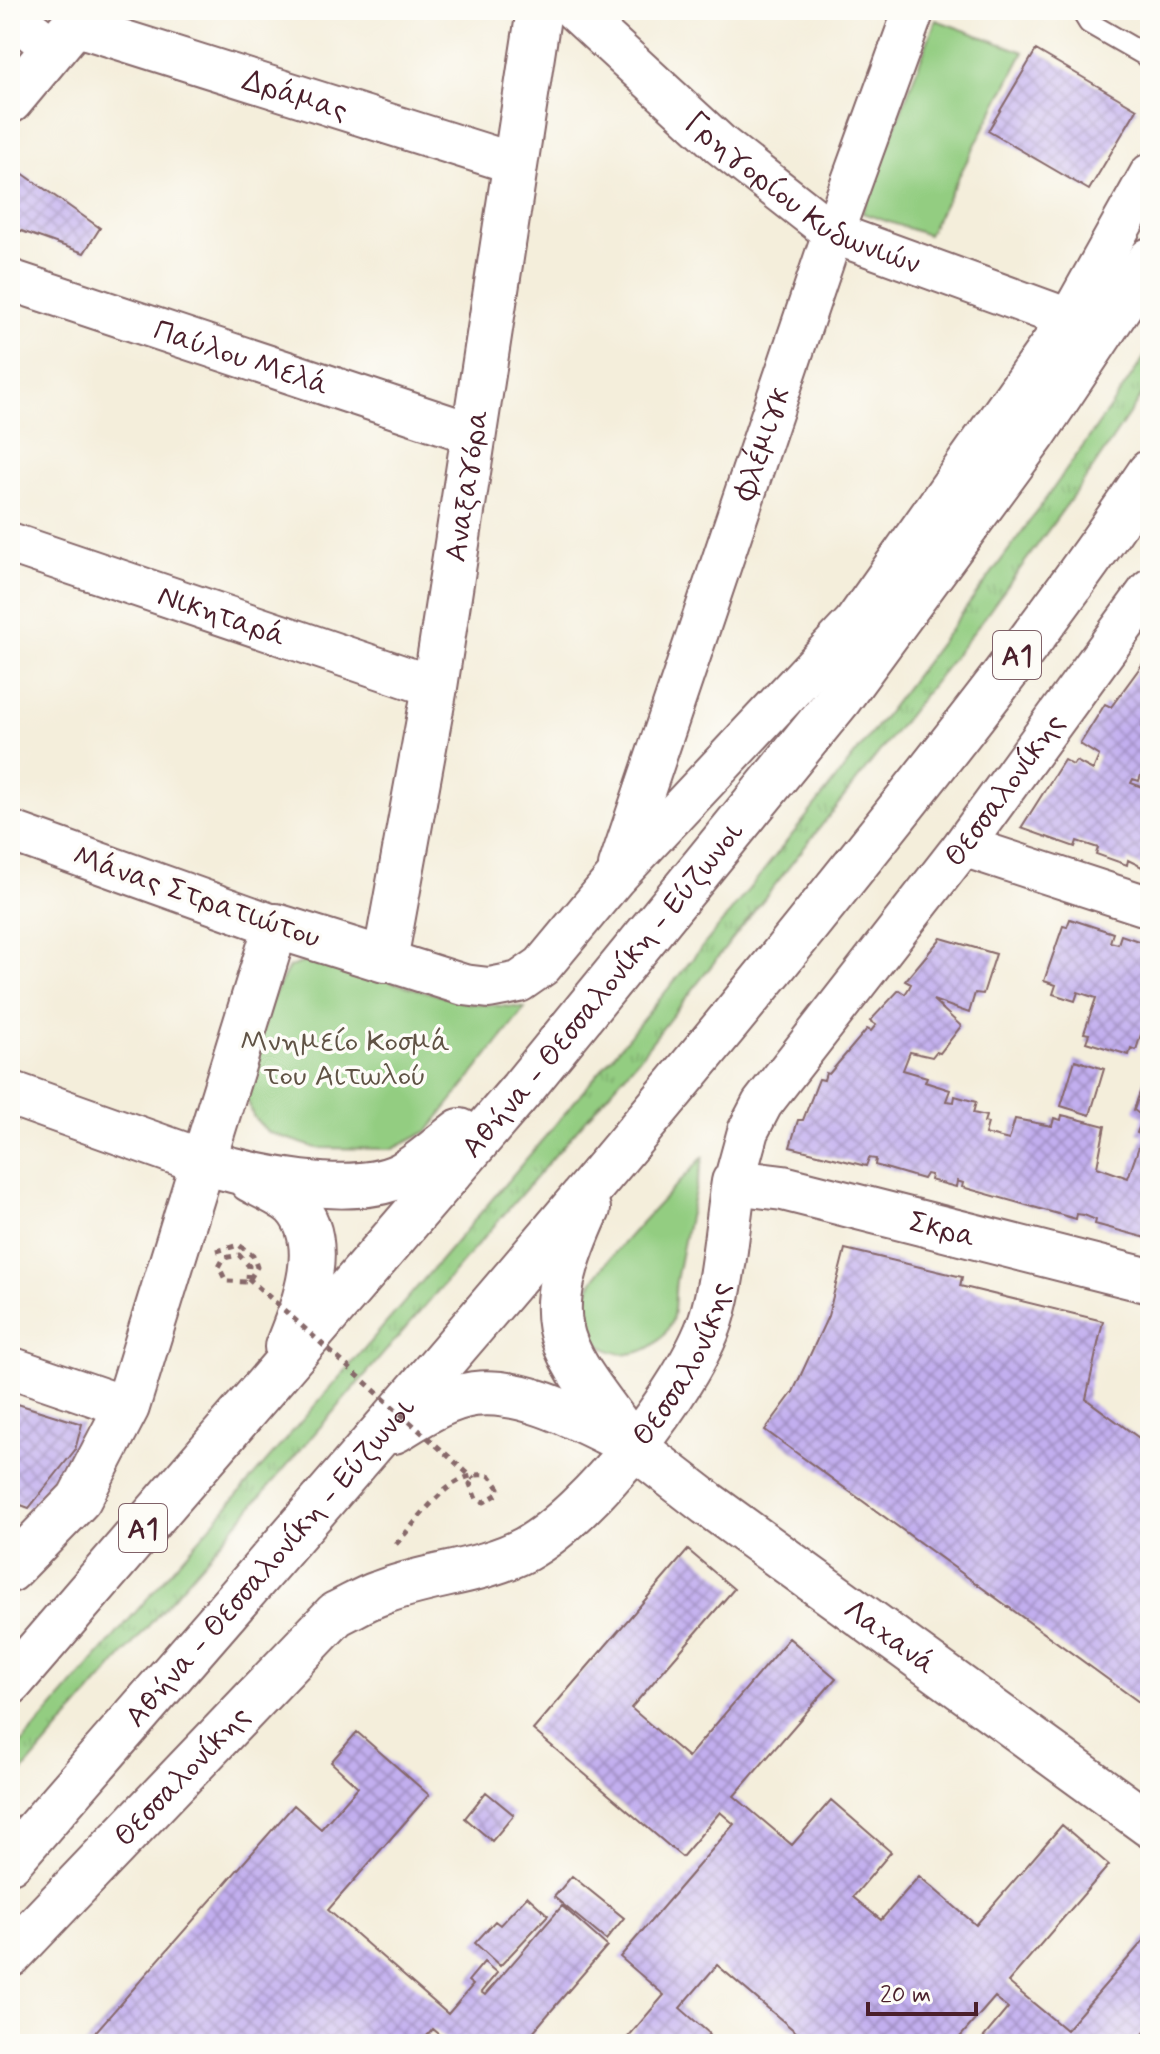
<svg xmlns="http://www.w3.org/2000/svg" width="1160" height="2054" viewBox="0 0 1160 2054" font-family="Mynerve,sans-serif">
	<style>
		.grass { fill: url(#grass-tufts); stroke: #6e7656; stroke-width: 2 }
		.green { fill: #93cd81; stroke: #6e7656; stroke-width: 2 }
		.building { fill: url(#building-cross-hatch) }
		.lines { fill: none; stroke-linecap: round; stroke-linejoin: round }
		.lane-casing { stroke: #866769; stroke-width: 24 }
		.street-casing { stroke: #866769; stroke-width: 44 }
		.secondary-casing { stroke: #866769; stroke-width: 48 }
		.highway-casing { stroke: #866769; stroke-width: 48 }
		.path { stroke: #866769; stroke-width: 5; stroke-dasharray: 6 6; stroke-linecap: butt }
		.lane { stroke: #fff; stroke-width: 20 }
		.street { stroke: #fff; stroke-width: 40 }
		.secondary { stroke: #fff; stroke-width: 44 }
		.highway { stroke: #fff; stroke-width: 44 }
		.path-bridge { stroke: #866769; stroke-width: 5; stroke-dasharray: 6 6; stroke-linecap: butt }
		.labels { text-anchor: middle; stroke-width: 7; stroke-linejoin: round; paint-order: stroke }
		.shield { fill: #fdfcf7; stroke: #806168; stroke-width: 2 }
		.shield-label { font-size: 28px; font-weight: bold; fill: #4a1f2b }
		.street-label { font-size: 30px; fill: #4a1f2b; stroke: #fdfcf7 }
		.park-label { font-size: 30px; fill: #605345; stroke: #fdfcf7 }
	</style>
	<defs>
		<pattern id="grass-tufts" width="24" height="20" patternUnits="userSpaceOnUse" patternTransform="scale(2)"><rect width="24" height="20" fill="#93cd81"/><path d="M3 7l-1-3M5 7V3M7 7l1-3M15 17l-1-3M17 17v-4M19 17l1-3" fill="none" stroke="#80b070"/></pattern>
		<pattern id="building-cross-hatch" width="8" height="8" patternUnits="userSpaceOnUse" patternTransform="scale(2)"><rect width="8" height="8" fill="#c2afef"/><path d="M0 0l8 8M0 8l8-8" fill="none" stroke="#a08ec2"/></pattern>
	</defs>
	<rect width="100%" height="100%" fill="#fdfcf7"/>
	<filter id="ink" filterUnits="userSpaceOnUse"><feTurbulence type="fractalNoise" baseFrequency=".0125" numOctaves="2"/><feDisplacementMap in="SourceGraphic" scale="16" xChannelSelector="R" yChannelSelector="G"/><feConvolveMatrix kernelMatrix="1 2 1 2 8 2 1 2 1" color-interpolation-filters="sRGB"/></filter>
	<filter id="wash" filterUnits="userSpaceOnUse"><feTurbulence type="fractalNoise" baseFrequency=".006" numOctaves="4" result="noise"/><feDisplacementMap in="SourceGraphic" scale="32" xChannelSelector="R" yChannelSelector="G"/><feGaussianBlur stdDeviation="1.8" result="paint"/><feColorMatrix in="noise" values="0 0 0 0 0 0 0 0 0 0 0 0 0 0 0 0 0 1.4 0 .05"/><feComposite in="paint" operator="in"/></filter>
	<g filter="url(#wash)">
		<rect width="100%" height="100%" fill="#f4eedb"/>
		<path class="grass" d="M1150,349v34l-61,91 -107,147 -343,437 -629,728v-29c395,-457 801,-906 1140,-1408z"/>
		<path class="green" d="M936,20l88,32 -96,183 -66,-22z
			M311,960l157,43 57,5 -97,123 -35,18 -77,-1 -49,-16 -14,-16 -9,-26 28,-91 17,-32z
			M704,1156c-11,41 -20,82 -28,125 -2,12 0,31 -5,42 -26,55 -104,32 -82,-34 7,-22 94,-110 115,-133z"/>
		<g id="blocks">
			<path class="building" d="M1036,50l101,59 -48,81 -101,-59z
				M22,173l78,55 -16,25 -74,-26v-40z
				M1147,658l3,67 -7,-2 -1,5 5,2 -2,7 5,1v36l-8,-2 -3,9 -6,-2 -2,4 19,7v81l-22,-11 -1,5 -31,-11 2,-6 -21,-7 -2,6 -54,-19 43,-68 9,5 3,-4 17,9 6,-14 -19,-12 25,-40 6,3z
				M1070,919l43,14 -3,9 8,2 3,-9 29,10v61l-14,44 -5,-2 -2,7 -43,-13 3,-8 -5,-1 12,-35 -18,-6 -3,9 -22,-7 3,-9 -12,-4 19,-55 4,1z
				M941,938l55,16 -13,40 -8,-1 -6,20 -36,-13 28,26 -21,27 -4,-1 -4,5 -22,-5 -7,18 24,7 -2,5 25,8 -4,11 8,1 1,-6 21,6 -3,11 13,3 -2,6 4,1 -3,11 24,6 6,-21 37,7 2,-8 7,2 1,-5 43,11 -8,41 31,11 15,-43 -6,-2 6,-16 -9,-7 16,-48v177l-55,-15 1,-4 -12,-5 -7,-1 -1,5 -114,-32 1,-4 -6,-2 -1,6 -26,-7 1,-5 -5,-1 -3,5 -48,-14 1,-6 -7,-1 -3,8 -76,-19 8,-27h5l16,-41 5,1 2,-7 3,1 38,-45 4,2 5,-6 -6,-4 29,-31 6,4 4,-6 2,-4 -6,-3z
				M1075,1060l29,9 -14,46 -29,-9z
				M845,1249l117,28 -2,9 143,35 -17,78 64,47v264l-385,-280 28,-38 35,-76z
				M11,1402l71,22 -7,26 -46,58 -19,-7z
				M688,1550l46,39 -103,119 57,49 101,-119 47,40 -102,118 58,49 39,-45 60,52 -38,45 28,23 38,-44 57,49 86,-100 47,40 -101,117 58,48 84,-97v93l-15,18h-157l30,-36 -13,-11 -41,47h-144l-93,-79 -37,43 30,26 -9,10h-79l42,-49 -44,-38 114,-133 -14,-12 -38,45 -149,-127z
				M357,1732l72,63 -101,115 120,104 25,-29 -5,-4 16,-19 13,11 -16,19 4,3 77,-89 45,40 -75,87 13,11h-94l-18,-15 -13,15h-335l209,-239 27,24 37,-42 -27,-25z
				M486,1792l28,23 -22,26 -27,-23z
				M572,1876l52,42 -18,22 -52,-43z
				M527,1896l21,19 -48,51 -25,-23 20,-22 5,4z"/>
		</g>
	</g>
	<g filter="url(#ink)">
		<use href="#blocks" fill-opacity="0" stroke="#866769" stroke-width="2"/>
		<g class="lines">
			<g class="lane-casing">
				<path id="lane" d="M1081,10l8,13 61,35"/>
			</g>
			<g class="street-casing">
				<g id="street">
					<path id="s1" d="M574,10l148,136 111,87 236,86"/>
					<path d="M10,14l44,35"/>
					<path id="s2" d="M74,25l442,139"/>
					<path id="s3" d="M10,280l464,154"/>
					<path id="s4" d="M10,543l425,144"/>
					<path d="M10,831l266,95"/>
					<path d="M963,846l187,61"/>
					<path id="s5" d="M619,866l214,-633 81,-223"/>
					<path d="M385,960l79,25 25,3 30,-6 23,-16 73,-88 239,-255 215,-304 81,-145"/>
					<path id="s6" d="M734,1182l14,-51 14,-27 201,-258 187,-257"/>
					<path d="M10,1367l117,40"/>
				</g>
			</g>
			<g class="secondary-casing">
				<g id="secondary">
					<path d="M10,101l76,-91"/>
					<path d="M10,1093l191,68"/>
					<path id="s7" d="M633,1446l75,58 442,321"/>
					<path id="s8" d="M10,1570l69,-71 48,-92 149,-481 109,34 50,-273 104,-677"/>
					<path id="s9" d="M10,1955l326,-341c15,-7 29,-16 44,-21 47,-19 101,-20 146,-44 63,-35 162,-160 185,-229 13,-40 16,-95 23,-138l49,6 367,93"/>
				</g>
			</g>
			<g class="highway-casing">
				<g id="highway">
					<path d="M201,1161c51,16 150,38 200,14 22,-12 39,-29 59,-44"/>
					<path d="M251,1180c13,7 32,15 43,25 36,38 9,102 -7,142"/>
					<path d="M588,1209c-55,121 -28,137 45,237"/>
					<path d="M394,1431c25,-15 51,-33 80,-37 52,-6 109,27 154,49"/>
					<path id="s10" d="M10,1683l512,-594 318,-391 194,-264 116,-174"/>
					<path id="s11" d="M10,1861c268,-310 540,-616 797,-936 118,-147 238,-296 343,-453"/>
				</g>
			</g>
			<path class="path" d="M217,1251l22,-6 14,11 4,11 -9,15 -22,-1 -7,-14 5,-9 15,-3 10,11 -1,12
				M396,1544c24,-25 56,-78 94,-68l9,12 -1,6 -14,8 -8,-3 -6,-15 4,-5"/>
			<use href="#lane" class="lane"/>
			<use href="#street" class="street"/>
			<use href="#secondary" class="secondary"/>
			<use href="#highway" class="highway"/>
			<path class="path-bridge" d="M248,1278l226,201"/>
		</g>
	</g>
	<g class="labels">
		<g class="shield">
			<rect x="993" y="631" width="48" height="48" rx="6"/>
			<rect x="119" y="1504" width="48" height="48" rx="6"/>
		</g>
		<g class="shield-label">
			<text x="1017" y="665">Α1</text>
			<text x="143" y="1538">Α1</text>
		</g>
		<g class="street-label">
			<text dy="10" stroke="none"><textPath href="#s2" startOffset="232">Δράμας</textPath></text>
			<text dy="10" stroke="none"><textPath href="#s1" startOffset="296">Γρηγορίου Κυδωνιών</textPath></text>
			<text dy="10" stroke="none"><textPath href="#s3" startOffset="244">Παύλου Μελά</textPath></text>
			<text dy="10" stroke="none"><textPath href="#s5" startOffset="446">Φλέμιγκ</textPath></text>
			<text dy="10" stroke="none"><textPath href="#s8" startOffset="1302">Αναξαγόρα</textPath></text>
			<text dy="10" stroke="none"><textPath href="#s4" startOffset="224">Νικηταρά</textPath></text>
			<text dy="10" stroke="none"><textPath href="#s6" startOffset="480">Θεσσαλονίκης</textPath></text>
			<text transform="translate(197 896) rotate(19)" y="10">Μάνας Στρατιώτου</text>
			<text dy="10" stroke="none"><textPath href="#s10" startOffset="912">Αθήνα - Θεσσαλονίκη - Εύζωνοι</textPath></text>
			<text dy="10" stroke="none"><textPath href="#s9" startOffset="1326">Σκρα</textPath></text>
			<text dy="10" stroke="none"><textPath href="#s9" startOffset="920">Θεσσαλονίκης</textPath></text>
			<text dy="10" stroke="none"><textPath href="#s11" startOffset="396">Αθήνα - Θεσσαλονίκη - Εύζωνοι</textPath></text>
			<text dy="10" stroke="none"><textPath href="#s7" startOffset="320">Λαχανά</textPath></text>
			<text dy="10" stroke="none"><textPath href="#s9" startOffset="248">Θεσσαλονίκης</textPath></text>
		</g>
		<g class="park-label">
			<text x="345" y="1051">Μνημείο Κοσμά<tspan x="345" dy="34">του Αιτωλού</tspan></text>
		</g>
	</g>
	<rect width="1160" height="2054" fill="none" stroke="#fdfcf7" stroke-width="40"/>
	<path d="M868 2002v12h108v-12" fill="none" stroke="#4a1f2b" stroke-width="4"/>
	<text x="880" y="2002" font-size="24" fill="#4a1f2b" stroke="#fdfcf7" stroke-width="6" paint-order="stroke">20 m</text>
</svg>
